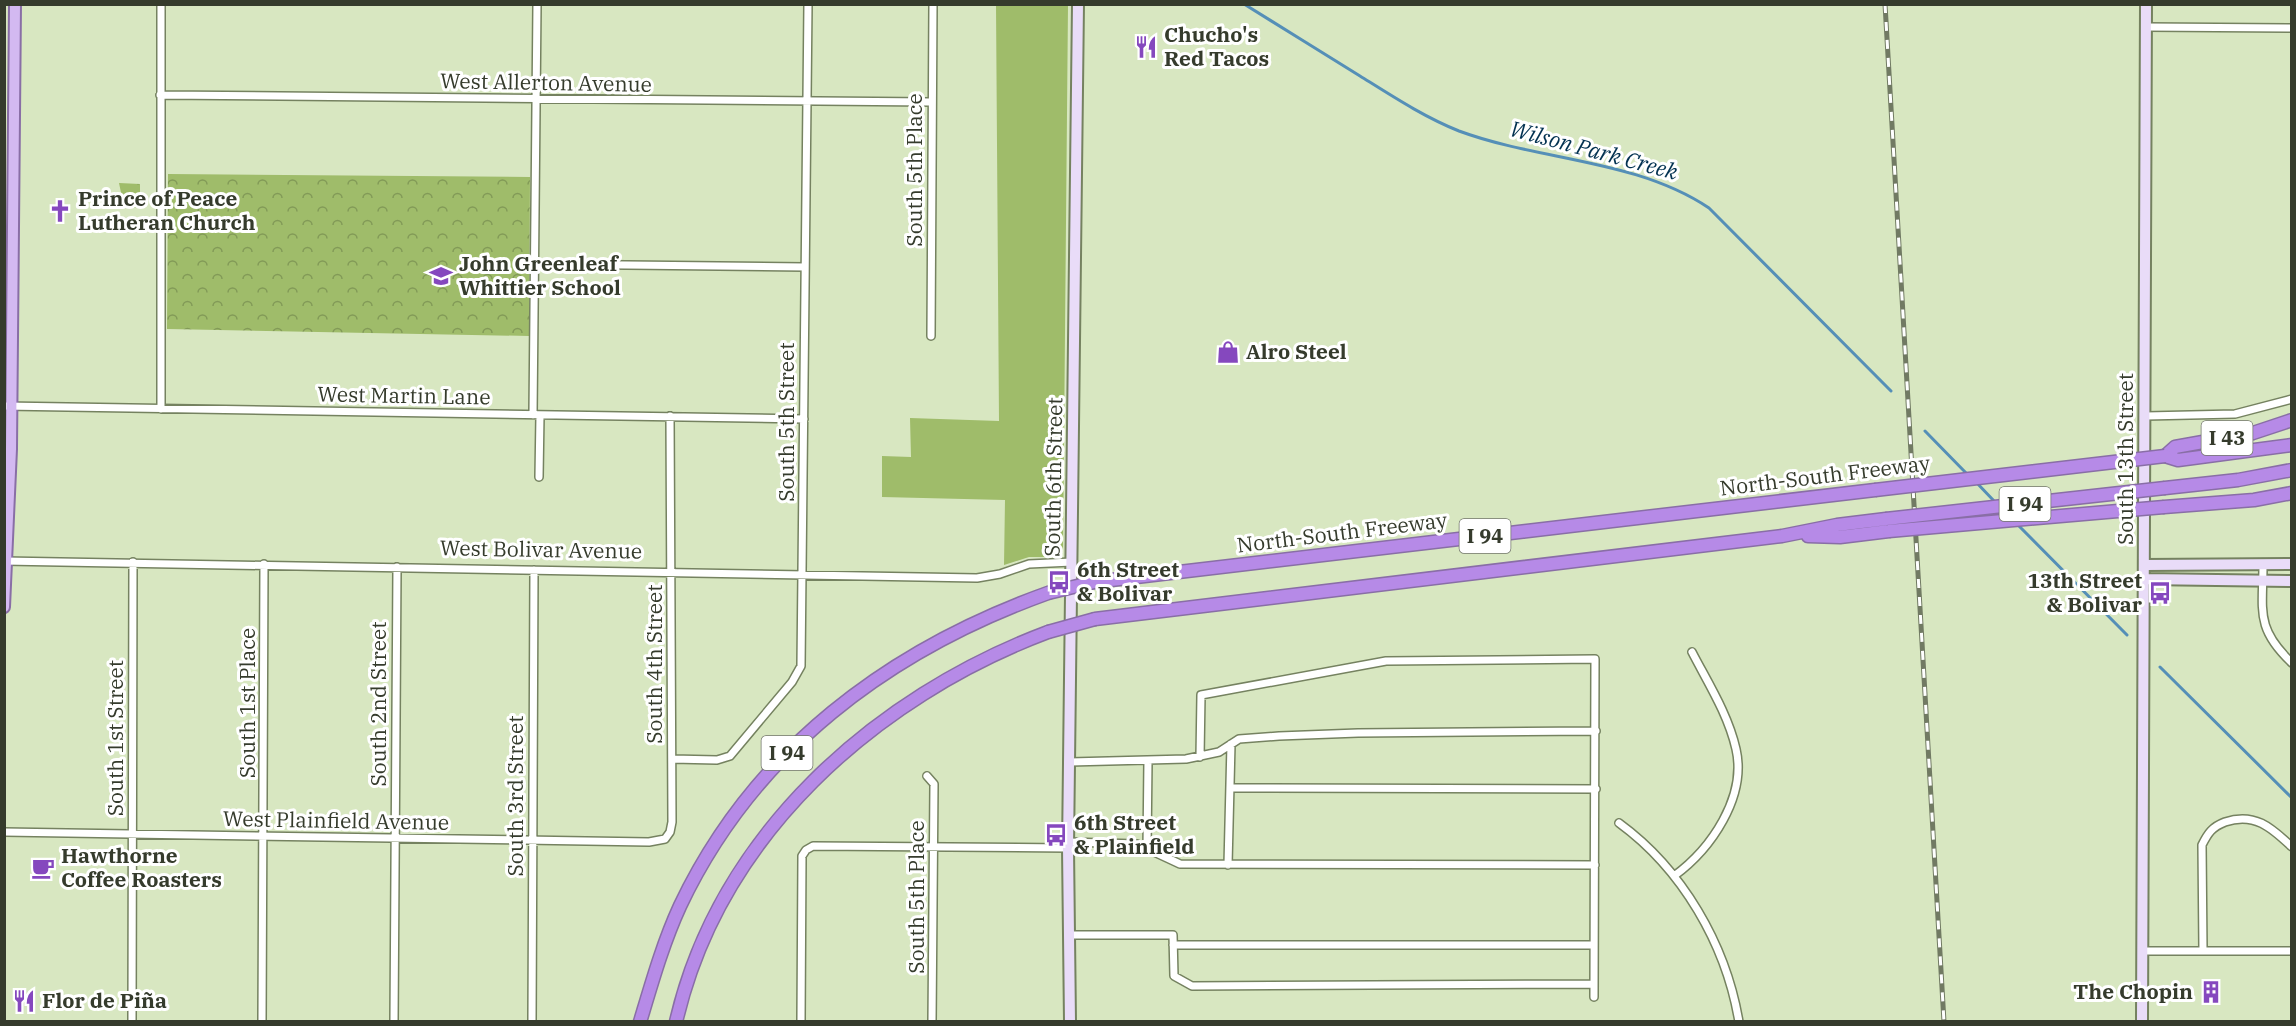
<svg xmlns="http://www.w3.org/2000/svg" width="2296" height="1026" viewBox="0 0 2296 1026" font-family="'IBM Plex Serif',serif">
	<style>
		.green { fill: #9fbc6a }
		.park { fill: url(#park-crowns) }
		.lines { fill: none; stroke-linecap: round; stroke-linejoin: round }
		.stream { stroke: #558fb7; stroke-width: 3 }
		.street-casing { stroke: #758260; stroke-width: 10 }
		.secondary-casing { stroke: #758260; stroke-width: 14 }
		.primary-casing { stroke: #896ea6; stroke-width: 14 }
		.highway-casing { stroke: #896ea6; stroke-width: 15 }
		.street { stroke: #fff; stroke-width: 7 }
		.secondary { stroke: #e9dcf8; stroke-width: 10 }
		.primary { stroke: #d3b9f1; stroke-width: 10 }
		.highway { stroke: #b68ae7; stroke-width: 12 }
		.rail-casing { stroke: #717a63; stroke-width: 5 }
		.rail { stroke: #fff; stroke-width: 3; stroke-dasharray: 9; stroke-linecap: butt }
		.highway-bridge-casing { stroke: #896ea6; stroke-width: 15; stroke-linecap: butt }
		.highway-bridge { stroke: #b68ae7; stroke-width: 12 }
		.labels { text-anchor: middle; stroke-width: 6; stroke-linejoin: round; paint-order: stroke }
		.shield { fill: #fff; stroke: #72766b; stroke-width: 1.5 }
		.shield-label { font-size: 20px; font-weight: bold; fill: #353b2c }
		.poi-label { font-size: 21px; font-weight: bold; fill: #353b2c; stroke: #fff; text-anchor: start }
		.street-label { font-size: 21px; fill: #353b2c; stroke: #fff }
		.water-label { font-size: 22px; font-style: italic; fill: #033251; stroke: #fff }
	</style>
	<defs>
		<pattern id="park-crowns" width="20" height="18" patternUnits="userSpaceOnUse" patternTransform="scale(1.5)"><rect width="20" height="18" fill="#9fbc6a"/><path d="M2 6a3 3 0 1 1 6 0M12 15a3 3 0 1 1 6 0" fill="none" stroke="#829a57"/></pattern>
	</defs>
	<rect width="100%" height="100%" fill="#d8e7c1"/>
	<path class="green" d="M996,5h72l-5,546 -5,6h-29l-25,8 1,-65 -123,-3v-41l29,1 -1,-39 89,3z"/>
	<path class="park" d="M168,174l362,3 -1,159 -362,-7z
		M119,183l21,1v24l-16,-1z"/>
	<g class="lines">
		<path class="stream" d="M1244,4c39,24 77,48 116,72 32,20 64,41 99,55 81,30 177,28 250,77l182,183
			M1925,431l43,44
			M1975,481l20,21
			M2017,524l110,111
			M2160,667l132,131"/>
		<g class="street-casing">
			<path id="street" d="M2146,27l146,1
				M160,95l771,7
				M535,264l270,3
				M931,336l2,-332
				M4,406l800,13
				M161,409v-405
				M533,415l4,-411
				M2146,416l89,-2 57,-15
				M539,477l1,-62
				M4,561l973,17 23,-4 29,-10 43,-2
				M2263,564c0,47 -8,64 29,99
				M1200,757l1,-62 185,-34 209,-2 -1,338
				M672,759l45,1 13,-4 62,-74 9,-16 7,-662
				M1070,762l116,-3 33,-7 20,-13 40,-3 79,-3 238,-2
				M927,776l7,8 -2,238
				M1230,788l366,1
				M1619,823c63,46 107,121 120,199
				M4,832l645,10 16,-3 5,-7 2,-10 -2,-406
				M1069,842l68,2 43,20 415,1
				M1147,849l1,-89
				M1228,865l3,-121
				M1674,876c37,-27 73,-79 62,-127 -8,-35 -28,-66 -44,-97
				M1069,935h104l1,41 18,10 402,-2
				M1173,945h421
				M2144,951h148
				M2203,951l-1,-106c6,-12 10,-18 23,-23 29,-10 46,5 67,25
				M132,1022l1,-460
				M262,1022l2,-458
				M394,1022l3,-455
				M532,1022l2,-452
				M801,1022l1,-166 4,-6 7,-4 255,2"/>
		</g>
		<g class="secondary-casing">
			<path id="secondary" d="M2145,565l147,-1
				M2145,579l147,2
				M1070,1022l-2,-174 10,-844
				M2142,1022l4,-1018"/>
		</g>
		<g class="primary-casing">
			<path id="primary" d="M4,607l7,-158 4,-445"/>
		</g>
		<g class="highway-casing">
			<path id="highway" d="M2165,456l10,-9 78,-14 39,-13
				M2165,456l13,4 114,-15
				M2165,488l73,-8 54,-10
				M2164,507l90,-7 38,-7
				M1808,536l32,1 49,-6
				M1094,582l781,-92
				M1095,619l687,-83 55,-11 49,-6
				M640,1022c12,-40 23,-79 40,-116 74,-156 209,-256 368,-313
				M676,1022c43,-187 199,-325 372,-390"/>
		</g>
		<use href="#street" class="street"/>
		<use href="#secondary" class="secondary"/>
		<use href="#primary" class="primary"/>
		<use href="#highway" class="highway"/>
		<g class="rail-casing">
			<path id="rail" d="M1885,4l59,1018"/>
		</g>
		<use href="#rail" class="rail"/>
		<g class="highway-bridge-casing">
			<path id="highway-bridge" d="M1875,490l290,-34
				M1886,519l279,-31
				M1889,531l275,-24
				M1048,593l46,-11
				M1048,632l47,-13"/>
		</g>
		<use href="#highway-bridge" class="highway-bridge"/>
	</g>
	<defs>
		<g id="restaurant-bare" transform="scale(1.8)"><path d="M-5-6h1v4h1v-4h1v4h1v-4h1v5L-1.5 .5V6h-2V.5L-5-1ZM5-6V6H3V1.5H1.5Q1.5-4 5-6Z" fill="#8548be" stroke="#fff" stroke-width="2.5" paint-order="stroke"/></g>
		<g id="church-bare" transform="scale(1.8)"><path d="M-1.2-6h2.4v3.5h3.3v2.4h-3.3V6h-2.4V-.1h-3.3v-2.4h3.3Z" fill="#8548be" stroke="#fff" stroke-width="2.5" paint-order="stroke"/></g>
		<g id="school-bare" transform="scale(1.8)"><path d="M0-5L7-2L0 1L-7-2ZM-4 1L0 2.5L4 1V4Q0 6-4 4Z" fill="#8548be" stroke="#fff" stroke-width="2.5" paint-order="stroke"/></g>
		<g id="shop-bare" transform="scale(1.8)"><path d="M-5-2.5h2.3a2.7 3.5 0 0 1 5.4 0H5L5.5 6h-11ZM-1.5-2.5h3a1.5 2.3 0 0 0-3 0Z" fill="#8548be" stroke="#fff" stroke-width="2.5" paint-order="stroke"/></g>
		<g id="bus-bare" transform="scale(1.8)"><path d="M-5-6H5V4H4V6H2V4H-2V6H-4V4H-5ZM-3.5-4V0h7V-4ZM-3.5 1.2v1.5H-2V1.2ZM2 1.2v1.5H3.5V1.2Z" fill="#8548be" stroke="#fff" stroke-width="2.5" paint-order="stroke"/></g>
		<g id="cafe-bare" transform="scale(1.8)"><path d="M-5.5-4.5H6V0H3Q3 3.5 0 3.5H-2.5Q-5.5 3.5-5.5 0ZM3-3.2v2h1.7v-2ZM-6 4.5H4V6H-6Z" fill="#8548be" stroke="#fff" stroke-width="2.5" paint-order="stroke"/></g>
		<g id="building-bare" transform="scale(1.8)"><path d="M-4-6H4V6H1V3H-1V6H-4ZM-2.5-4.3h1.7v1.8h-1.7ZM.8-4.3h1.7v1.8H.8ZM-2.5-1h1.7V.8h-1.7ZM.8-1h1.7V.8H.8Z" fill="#8548be" stroke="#fff" stroke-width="2.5" paint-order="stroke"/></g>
	</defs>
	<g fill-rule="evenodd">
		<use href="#restaurant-bare" x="1146" y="47"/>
		<use href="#church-bare" x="60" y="211"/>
		<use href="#school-bare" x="441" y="276"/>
		<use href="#shop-bare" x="1228" y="352"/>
		<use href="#bus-bare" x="1059" y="582"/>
		<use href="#bus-bare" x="2160" y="593"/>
		<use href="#bus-bare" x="1056" y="835"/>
		<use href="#cafe-bare" x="43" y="868"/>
		<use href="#building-bare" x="2211" y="992"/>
		<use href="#restaurant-bare" x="24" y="1001"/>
	</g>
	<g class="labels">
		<g class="shield">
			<rect x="2201.5" y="421" width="51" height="34" rx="4.5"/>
			<rect x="1999.5" y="487" width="51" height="34" rx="4.5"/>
			<rect x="1459.5" y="519" width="51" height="34" rx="4.5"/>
			<rect x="761.5" y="736" width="51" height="34" rx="4.5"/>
		</g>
		<g class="shield-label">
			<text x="2227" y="445">I 43</text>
			<text x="2025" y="511">I 94</text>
			<text x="1485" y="543">I 94</text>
			<text x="787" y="760">I 94</text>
		</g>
		<g class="poi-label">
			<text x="1164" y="42">Chucho's<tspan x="1164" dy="24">Red Tacos</tspan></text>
			<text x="78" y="206">Prince of Peace<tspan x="78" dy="24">Lutheran Church</tspan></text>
			<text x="459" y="271">John Greenleaf<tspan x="459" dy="24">Whittier School</tspan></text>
			<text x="1246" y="359">Alro Steel</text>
			<text x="1077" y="577">6th Street<tspan x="1077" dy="24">&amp; Bolivar</tspan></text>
			<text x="2142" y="588" text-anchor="end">13th Street<tspan x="2142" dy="24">&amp; Bolivar</tspan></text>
			<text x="1074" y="830">6th Street<tspan x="1074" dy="24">&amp; Plainfield</tspan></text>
			<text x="61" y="863">Hawthorne<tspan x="61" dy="24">Coffee Roasters</tspan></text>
			<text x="2193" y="999" text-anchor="end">The Chopin</text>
			<text x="42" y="1008">Flor de Piña</text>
		</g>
		<g class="street-label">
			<text transform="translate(546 83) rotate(1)" y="7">West Allerton Avenue</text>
			<text transform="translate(915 170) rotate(-90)" y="7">South 5th Place</text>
			<text transform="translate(404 396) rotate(1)" y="7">West Martin Lane</text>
			<text transform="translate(787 422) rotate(-90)" y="7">South 5th Street</text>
			<text transform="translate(2126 459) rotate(-90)" y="7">South 13th Street</text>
			<text transform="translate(1825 476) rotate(-7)" y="7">North-South Freeway</text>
			<text transform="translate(1054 477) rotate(-89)" y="7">South 6th Street</text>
			<text transform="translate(1342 533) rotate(-7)" y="7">North-South Freeway</text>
			<text transform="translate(541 550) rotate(1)" y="7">West Bolivar Avenue</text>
			<text transform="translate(655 664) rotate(-90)" y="7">South 4th Street</text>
			<text transform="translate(248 703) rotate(-90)" y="7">South 1st Place</text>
			<text transform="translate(379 704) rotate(-90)" y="7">South 2nd Street</text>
			<text transform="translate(116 738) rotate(-90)" y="7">South 1st Street</text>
			<text transform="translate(516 796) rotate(-90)" y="7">South 3rd Street</text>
			<text transform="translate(336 821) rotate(1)" y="7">West Plainfield Avenue</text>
			<text transform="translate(917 897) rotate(-90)" y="7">South 5th Place</text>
		</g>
		<g class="water-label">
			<text transform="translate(1594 150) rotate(15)" y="8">Wilson Park Creek</text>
		</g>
	</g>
	<rect width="2296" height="1026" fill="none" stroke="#353b2c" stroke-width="12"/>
</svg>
